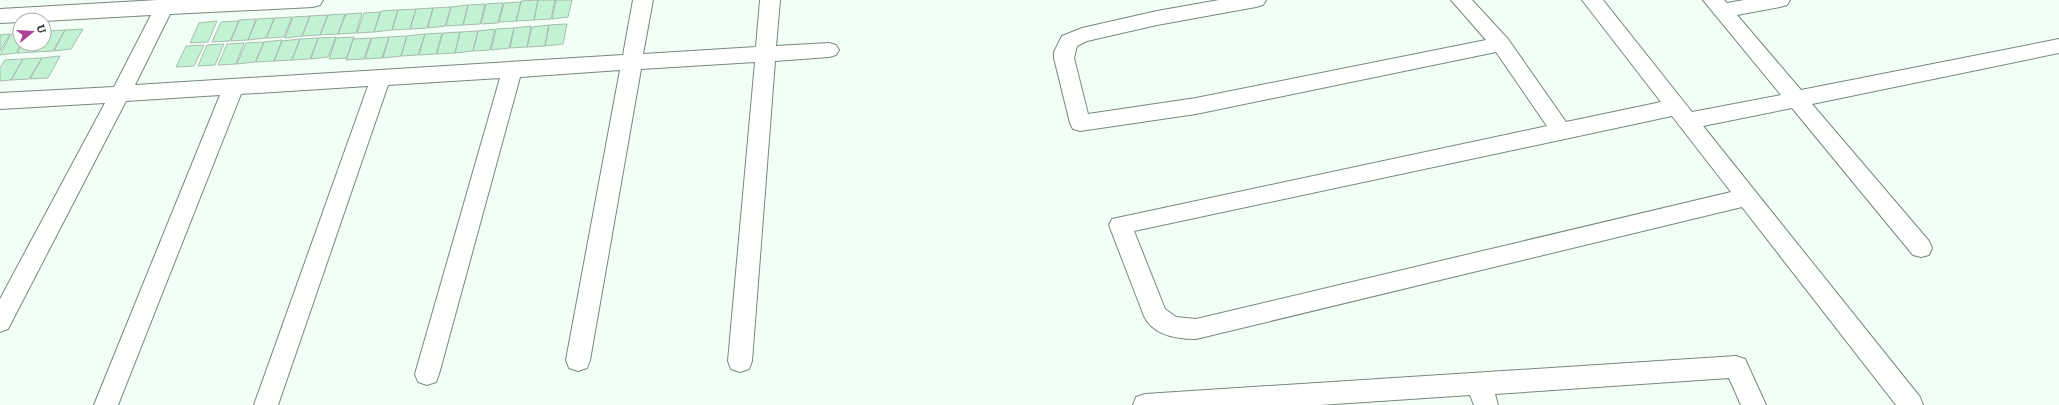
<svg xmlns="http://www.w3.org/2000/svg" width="2059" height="405" viewBox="0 0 2059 405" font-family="Literata,serif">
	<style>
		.building { fill: #c1f3d3; stroke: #a9bcaf }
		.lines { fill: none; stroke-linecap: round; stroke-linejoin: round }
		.street-casing { stroke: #76887c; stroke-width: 2 }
		.street { fill: #fff; fill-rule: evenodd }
	</style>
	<rect width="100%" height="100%" fill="#f2fff6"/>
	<path class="building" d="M538,0l-4,20 -18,1 5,-20z
		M538,0h17l-4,19 -17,1z
		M556,0h16l-4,17 -16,2z
		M521,2l-5,19 -17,1 5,-19z
		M503,3l-5,20 -17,1 5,-20z
		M485,4l-5,20 -17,1 5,-20z
		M468,5l-5,20 -17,1 5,-19z
		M451,7l-6,19 -17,2 5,-20z
		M433,8l-6,20 -17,1 6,-20z
		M416,9l-6,20 -18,1 6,-20z
		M398,10l-6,20 -18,2 7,-21z
		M380,12l-6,20 -17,1 7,-20z
		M362,13l-6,20 -18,1 8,-20z
		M345,14l-7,20 -18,1 8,-20z
		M328,15l-8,20 -18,1 8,-20z
		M310,16l-8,20 -17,2 8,-21z
		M292,17l-8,20 -18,1 9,-20z
		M274,18l-8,20 -18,2 9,-21z
		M256,19l-8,21 -17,1 8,-21z
		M217,21l-9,21 -18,1 9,-20z
		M239,21l-9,20 -18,1 9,-20z
		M567,24l-4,20 -18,2 4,-21z
		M549,25l-4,21 -18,1 5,-20z
		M531,26l-4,21 -17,1 4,-20z
		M514,28l-5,20 -18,2 5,-21z
		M83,29l-12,20 -17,2 11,-21z
		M495,29l-5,21 -17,1 5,-20z
		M65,30l-12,21 -18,1 5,-8h4v-8l3,-5z
		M478,31l-5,20 -18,2 5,-21z
		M460,32l-5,21 -18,1 6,-21z
		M20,33v11h2l-6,9 -16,2 11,-21z
		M442,33l-6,21 -17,1 6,-21z
		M10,34l-10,17v-16z
		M425,34l-7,21 -17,1 6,-20z
		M407,36l-6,20 -18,2 6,-21z
		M336,37l-8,20 -17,2 7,-21z
		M354,37l-7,21 -18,1 7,-21z
		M389,37l-7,21 -17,1 7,-21z
		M318,38l-8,21 -18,1 8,-21z
		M371,38l-7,21 -18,1 7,-21z
		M300,39l-8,21 -18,1 8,-20z
		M282,40l-8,21 -18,1 8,-20z
		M264,42l-9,20 -18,2 9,-21z
		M244,43l-8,21 -18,1 9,-21z
		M22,44h18l-5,8 -18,1z
		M224,44l-9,21 -17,1 9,-21z
		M204,45l-10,21 -18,1 10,-21z
		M60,56l-12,22 -18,1 12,-21z
		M42,58l-13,21 -18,1 12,-21z
		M23,59l-12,21 -11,1v-13l5,-8z"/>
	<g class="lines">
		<g class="street-casing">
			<path id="street" d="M158,0h165l-3,5 -7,2 -143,7 -35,71 488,-30 10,-55h20l-10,54 113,-7 4,-47h20l-4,46 53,-3 7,2 3,5 -3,5 -7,2 -54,4 -23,300 -3,8 -9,3 -9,-3 -3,-8 27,-299 -114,7 -51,291 -3,8 -9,3 -9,-3 -3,-8 54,-290 -100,7 -81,297 -3,8 -9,3 -9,-3 -3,-8 85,-296 -112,7 -110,320h-24l114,-319 -127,8 -123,311h-24l126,-310 -94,6 -118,228 -8,3v-33l105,-196 -105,6v-16l114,-6 37,-72 -107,6 -24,-1v2l-20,1v-14z
				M1219,0h47l-3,5 -7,2 -99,18 -70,16 -10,5 -3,12 14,56 108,-16 290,-58 -35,-40h21l36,39 58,83 95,-20 -79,-102h21l89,112 89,-17 -78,-95h21l3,3 17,-3h46l-3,5 -7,2 -43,8 64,75 258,-51v14l-247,51 117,137 3,7 -3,7 -8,2 -8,-2 -121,-147 -89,18 217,271 3,8h-27l-154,-198 -546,132c-20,0 -43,-4 -52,-23l-35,-91 3,-6 435,-93 -51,-74 -300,62 -116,17 -7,-2 -3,-6 -16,-65v-6l8,-16 20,-8 75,-17zM1672,116l59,76 -535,127 -20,-2 -11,-8 -31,-78z
				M1736,356l9,3 21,46h-25l-12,-27 -234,16 3,11h-24l-4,-10 -150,10h-187l3,-8 9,-3z"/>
		</g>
		<use href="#street" class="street"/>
	</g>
	<g transform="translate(32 32) rotate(72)"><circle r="19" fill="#ffffff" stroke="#adb0ae"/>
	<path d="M0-3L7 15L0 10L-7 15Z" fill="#af3e99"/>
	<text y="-6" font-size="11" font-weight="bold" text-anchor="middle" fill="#313934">U</text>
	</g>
</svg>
